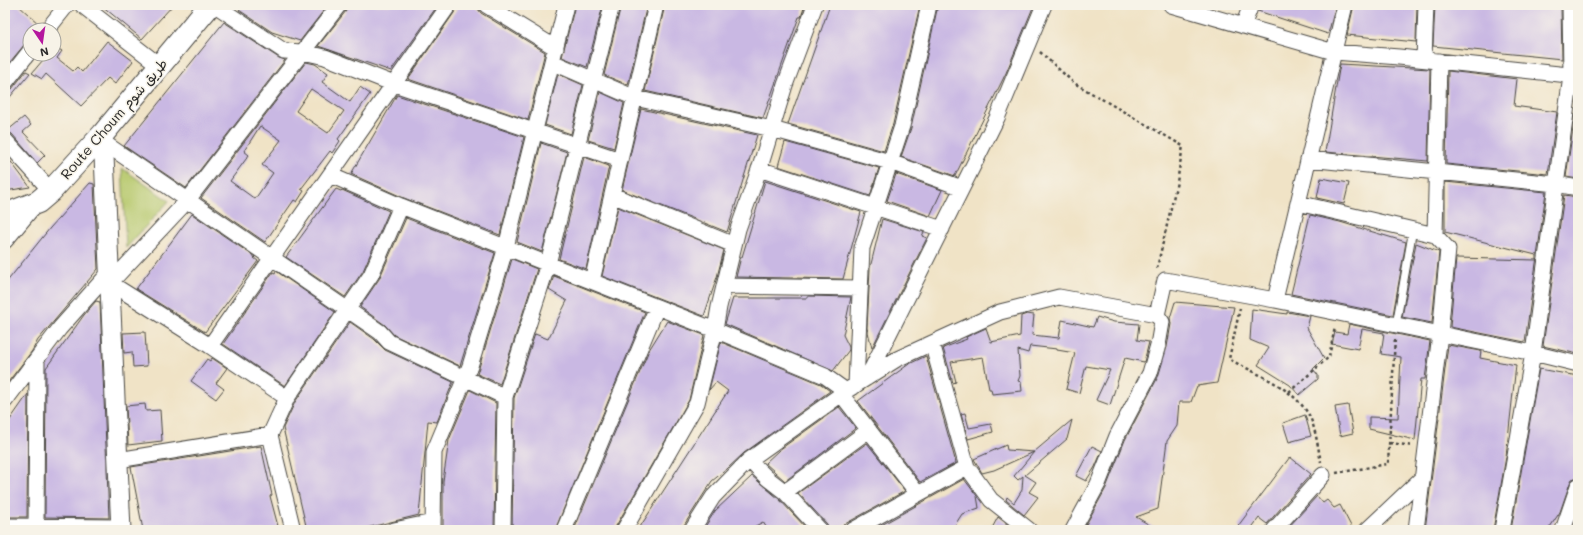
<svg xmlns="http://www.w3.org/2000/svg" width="1583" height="535" viewBox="0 0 1583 535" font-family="Mali,'Playpen Sans Arabic',sans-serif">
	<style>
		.green { fill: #b6c86b; stroke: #707a4b }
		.building { fill: #c9b8e3; fill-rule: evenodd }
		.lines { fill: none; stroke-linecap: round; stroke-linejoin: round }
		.service-casing { stroke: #494742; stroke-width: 9 }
		.minor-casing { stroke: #494742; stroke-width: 17 }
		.tertiary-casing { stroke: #494742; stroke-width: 21 }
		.trunk-casing { stroke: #494742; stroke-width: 24 }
		.path { stroke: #494742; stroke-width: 2.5; stroke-dasharray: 3 3; stroke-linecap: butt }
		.service { stroke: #fff; stroke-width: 7 }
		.minor { stroke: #fff; stroke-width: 15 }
		.tertiary { stroke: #fff; stroke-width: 19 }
		.trunk { stroke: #fff; stroke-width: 22 }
		.labels { text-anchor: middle; stroke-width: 3; stroke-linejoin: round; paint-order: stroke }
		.street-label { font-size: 14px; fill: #2b2b2b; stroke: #f7f3e8 }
	</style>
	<rect width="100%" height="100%" fill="#f7f3e8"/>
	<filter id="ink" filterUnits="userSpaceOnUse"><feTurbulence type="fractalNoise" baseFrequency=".025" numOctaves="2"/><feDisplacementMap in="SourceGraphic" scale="8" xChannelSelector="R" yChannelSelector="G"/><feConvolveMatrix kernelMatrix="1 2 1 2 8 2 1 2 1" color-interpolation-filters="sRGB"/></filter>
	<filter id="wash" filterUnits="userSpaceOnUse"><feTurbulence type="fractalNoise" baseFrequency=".012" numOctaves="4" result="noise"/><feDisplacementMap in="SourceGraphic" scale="16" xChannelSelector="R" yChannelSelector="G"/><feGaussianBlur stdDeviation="0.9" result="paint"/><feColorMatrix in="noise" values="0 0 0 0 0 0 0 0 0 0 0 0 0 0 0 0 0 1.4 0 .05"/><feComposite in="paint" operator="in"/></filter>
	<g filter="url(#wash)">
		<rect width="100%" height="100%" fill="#f0e3c6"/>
		<path class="green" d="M122,168l47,33 -43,47z"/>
		<g id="blocks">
			<path class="building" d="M5,5h13l22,20 -2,5h-8v8l-25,30z
				M101,5h72l-31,34z
				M243,5h85l-28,36 -28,-9 -33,-22z
				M348,5h90l-47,66 -73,-25 28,-35z
				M458,5h17l6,8 64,39 -17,68 -120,-41 48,-69z
				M575,5h28l-16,62 -25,-10z
				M621,5h26l-19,80 -24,-10z
				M665,5h140l-4,12h-2l-36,101 -118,-27z
				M830,5h90l-27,119 -9,27 -96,-27z
				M938,5h96l-28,68 -51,103 -54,-19 10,-29z
				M1260,5h76l-8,29 -70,-23z
				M1354,5h63l-1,37 -69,-7z
				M1435,5h126l1,54 -129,-13z
				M224,22l55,36 6,2 -99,128 -62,-42z
				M107,41l26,20 -18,23 -7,-6 -27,28 -35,-32 -4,5 -10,-6 16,-19h6v-8l8,5 -5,7 16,13 4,-4 5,5z
				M306,62l9,2 13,9 -6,9 28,20 10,-15 10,7 -32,45 2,2 -8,12 -2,-2 -29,38 3,2 -7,11 -3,-2 -29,42 -64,-44zM311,89l33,22 -16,22 -32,-22zM260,126l21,14 -19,25 11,8 -18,26 -25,-18 19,-26 -5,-4z
				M1340,64l90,5 -2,92 -103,-9z
				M26,71l4,2 -25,30v-11l7,-3z
				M1448,71l69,8 -3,27 43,6 -9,62 -102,-10z
				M558,74l25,11 -12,49 -26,-9z
				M600,92l24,11 -10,45 -26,-8z
				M397,95l127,42 -24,98 -96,-37 -53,-24z
				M641,109l116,26 -30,97 -105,-42z
				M1575,114l3,1v64l-12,-2z
				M24,117l7,8 -8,7 22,23 -8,8 -25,-29 -5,-3z
				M785,142l94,26 -9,28 -92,-30z
				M541,143l26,9 -25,100 -25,-10z
				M5,154l25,33 -25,4z
				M584,157l25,9 -23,103 -27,-10z
				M896,174l46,16 -12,26 -43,-15z
				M1321,178l28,5 -5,21 -27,-6z
				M765,181l96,31 -18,67 -107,-2 5,-20h1z
				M1445,182l101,10 -21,150 -75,-15 6,-69 80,2v-5l-91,-23z
				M90,183l4,1 4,85 -60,71 -6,11 -27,35v-102l45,-56z
				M336,189l5,2 1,-1 47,21 -26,60 -18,26 -59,-40z
				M1564,195l14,2v157l-35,-8z
				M618,207l106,43 -7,27 -13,39 -102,-40z
				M192,214l63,43 -1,1 4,3 -53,71 -69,-43z
				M1310,215l30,7 66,20 -13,73 -102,-21z
				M406,218l89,35 -35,113 -66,-31 -9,-10 -25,-18 19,-28z
				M882,219l42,13 -2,4 5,2 -55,110 -5,-20 3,-60z
				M1416,243l23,9 -7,71 -30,-6z
				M512,259l25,10 -37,115 -23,-10z
				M276,271l59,41 -50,74 -62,-42 50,-72 2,1z
				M554,276l91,36 -90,218h-43l2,-132 21,-64 13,5 19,-38 -18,-11z
				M808,296l43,1 -8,38 6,12v3l-16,21 -108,-47 8,-26h75z
				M96,301l4,1 9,216 -64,-1 1,-149 38,-53z
				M1175,302l59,5 -17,76 -20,3 -6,16h-12l-2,24 -10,15 -9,68 -22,8 22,13h-75l23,-42 19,-48 33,-63 9,-30 4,-23 -1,-6z
				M1252,309l35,5v-2l23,4 -3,12 17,30 -11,11 5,6v4l-19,16 -9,-10 -32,-20 11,-17 -19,-8z
				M1027,314l7,1 -2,20 27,3 3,-18 31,7 4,-10 17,5 25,2 -2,16 12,2 -5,20 -19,-4 -15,47 -14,-5 14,-30 -24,-4 -7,27 -13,-4 9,-36 -18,-3v-1l-27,-3 -2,7 -10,-3 2,26 -2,5 3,1 1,9 -30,3 -1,-5h-2l-6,-32 -32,5 5,20 -3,1 -10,-35 24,-9 -1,-2 20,-9 5,14 29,-6 1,-20z
				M667,321l37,14 -15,65 -73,126 -1,4h-41l75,-180z
				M350,322l24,17 11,11 68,32 -16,40 -9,-1 -9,94 -61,15h-51l-24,-102 12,-26z
				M1349,324l81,17 -5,38h-4l-6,61 -46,-11v-12l29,1 3,-61 -20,-3 3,-21 -22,-4 -4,20 -26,-5 3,-12 12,2z
				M145,332l2,34 -14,1 -1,-15 -8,1 -1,-20z
				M721,342l100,42 9,7 -86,62 -17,16 -15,12 -31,49h-43l90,-139 -12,-9 -7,8z
				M1448,345l33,6 -1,7 36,7 -10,92 -13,73h-68z
				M926,356l30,107 -36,19 -62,-81 51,-37z
				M212,358l15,10 -11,15 8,6 -8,10 -25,-18 16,-22 3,2z
				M1539,369l39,7v101l-6,2 -2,4 -10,29 -12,18h-37z
				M470,390l26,13 -2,127h-51v-49l6,-41z
				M28,394l-1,123h-22v-90z
				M145,404l1,7 14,-1 2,31 -34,4 -2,-39z
				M1348,405l5,28 -13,3 -5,-29z
				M839,407l17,21 -71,53 -20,-18 14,-13z
				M965,413l4,15 22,-4 2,8 -25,7 -7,-25z
				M1305,415l6,21 -22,6 -6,-19z
				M1072,420l-5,19 -42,36 11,7 -7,10 9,5 -14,18 -18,-15 1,-3 7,6 8,-13 1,-14 -5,4 -4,-4 20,-24 -40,18 -12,3 -8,-14 32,-14 1,5 27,2z
				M867,443l38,48 -71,39h-5l-2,-6 -29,-31z
				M261,446l11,49 -2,1 9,34h-136l-12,-63z
				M1092,446l10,5 -7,16 -9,14 -10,-5z
				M1290,457l21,17 -44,50 -8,-6 -9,12h-7l-5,-4z
				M752,476l27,23 29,31h-40l-5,-8 -15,8h-45l12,-19z
				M964,479l13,17 2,12 -17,6 -9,14 -4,2h-70l-1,-3z
				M1317,496l6,7 4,-3 7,8 6,-3 13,25h-67z
				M998,517l15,12 -1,1h-21z"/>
		</g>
	</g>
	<g filter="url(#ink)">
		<use href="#blocks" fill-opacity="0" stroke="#494742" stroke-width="1"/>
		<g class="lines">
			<g class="service-casing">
				<path id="service" d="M1396,325l17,-96"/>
			</g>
			<g class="minor-casing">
				<path id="minor" d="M82,5l78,61
					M215,5l69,46 19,1 22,5 69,27 226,76
					M486,5l70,43
					M1171,5l163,47 65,5 179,19
					M1243,26l8,-21
					M47,30l20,-25
					M1424,59l2,-54
					M552,62l83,36 137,31 118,33 72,26
					M5,83l25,-32
					M5,140l46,51
					M103,142l277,190 9,10 116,55
					M1308,159l248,25 22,4
					M759,169l183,60
					M330,175l71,31 314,124 110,46 21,15 -97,69 -36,37 -21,33
					M612,195l122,50
					M1298,203l137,32
					M5,241l30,-36
					M592,281l64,-276
					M724,286l136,2
					M1275,300l70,-295
					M932,343l35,124 24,33 38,30
					M210,346l239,-341
					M867,378l130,-260 47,-113
					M856,385l6,-137 40,-122 27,-121
					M846,391l51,-32 103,-47 59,-15 98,18 8,-35 110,20 258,53 45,11
					M841,394l77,100
					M287,398l-77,-52 -100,-63 77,-82 152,-196
					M5,401l55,-73 49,-55
					M118,460l152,-25
					M749,460l18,18 18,14 35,38
					M785,492l84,-62
					M5,526l116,1
					M36,530l1,-171
					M293,530l-23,-95 17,-37 84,-123 30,-69
					M394,530l39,-8
					M433,530l1,-78 36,-86 36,-119 60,-242
					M503,530l2,-133 43,-133 64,-259
					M564,530l93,-223
					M624,530l73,-127 18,-73 4,-23 19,-78 23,-65 24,-79 30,-80
					M853,530l114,-63
					M1073,530l25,-46 19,-48 33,-63 8,-28 4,-23 -5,-7
					M1274,530l49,-55
					M1367,530l55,-52
					M1416,530l24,-196 8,-85 -13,-14 4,-174
					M1502,530l31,-177 38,-277 -1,-71
					M1563,530l15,-44"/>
			</g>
			<g class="tertiary-casing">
				<path id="tertiary" d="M103,134l18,396"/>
			</g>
			<g class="trunk-casing">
				<path id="trunk" d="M5,215l33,-13 13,-11 52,-57 107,-129"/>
			</g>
			<path class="path" d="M1040,52l34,31 109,63 -6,36 -20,86 1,1
				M1240,308l-11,51c27,15 61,27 78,53 8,11 11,36 14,50
				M1289,392l40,-35 6,-30
				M1390,443l23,3
				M1336,473l52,-9 7,-126"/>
			<use href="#service" class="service"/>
			<use href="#minor" class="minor"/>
			<use href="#tertiary" class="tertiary"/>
			<use href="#trunk" class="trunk"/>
		</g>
	</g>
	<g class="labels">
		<g class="street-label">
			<text transform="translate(114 119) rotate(-49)" y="5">Route Choum طريق شوم</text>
		</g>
	</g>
	<rect width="1583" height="535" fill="none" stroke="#f7f3e8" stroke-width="20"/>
	<g transform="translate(42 42) rotate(167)"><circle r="19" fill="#f7f3e8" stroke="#a5a39c"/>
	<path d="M0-3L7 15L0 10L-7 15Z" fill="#b5179e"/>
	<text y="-6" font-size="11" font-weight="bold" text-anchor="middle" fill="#2b2b2b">N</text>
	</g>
</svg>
